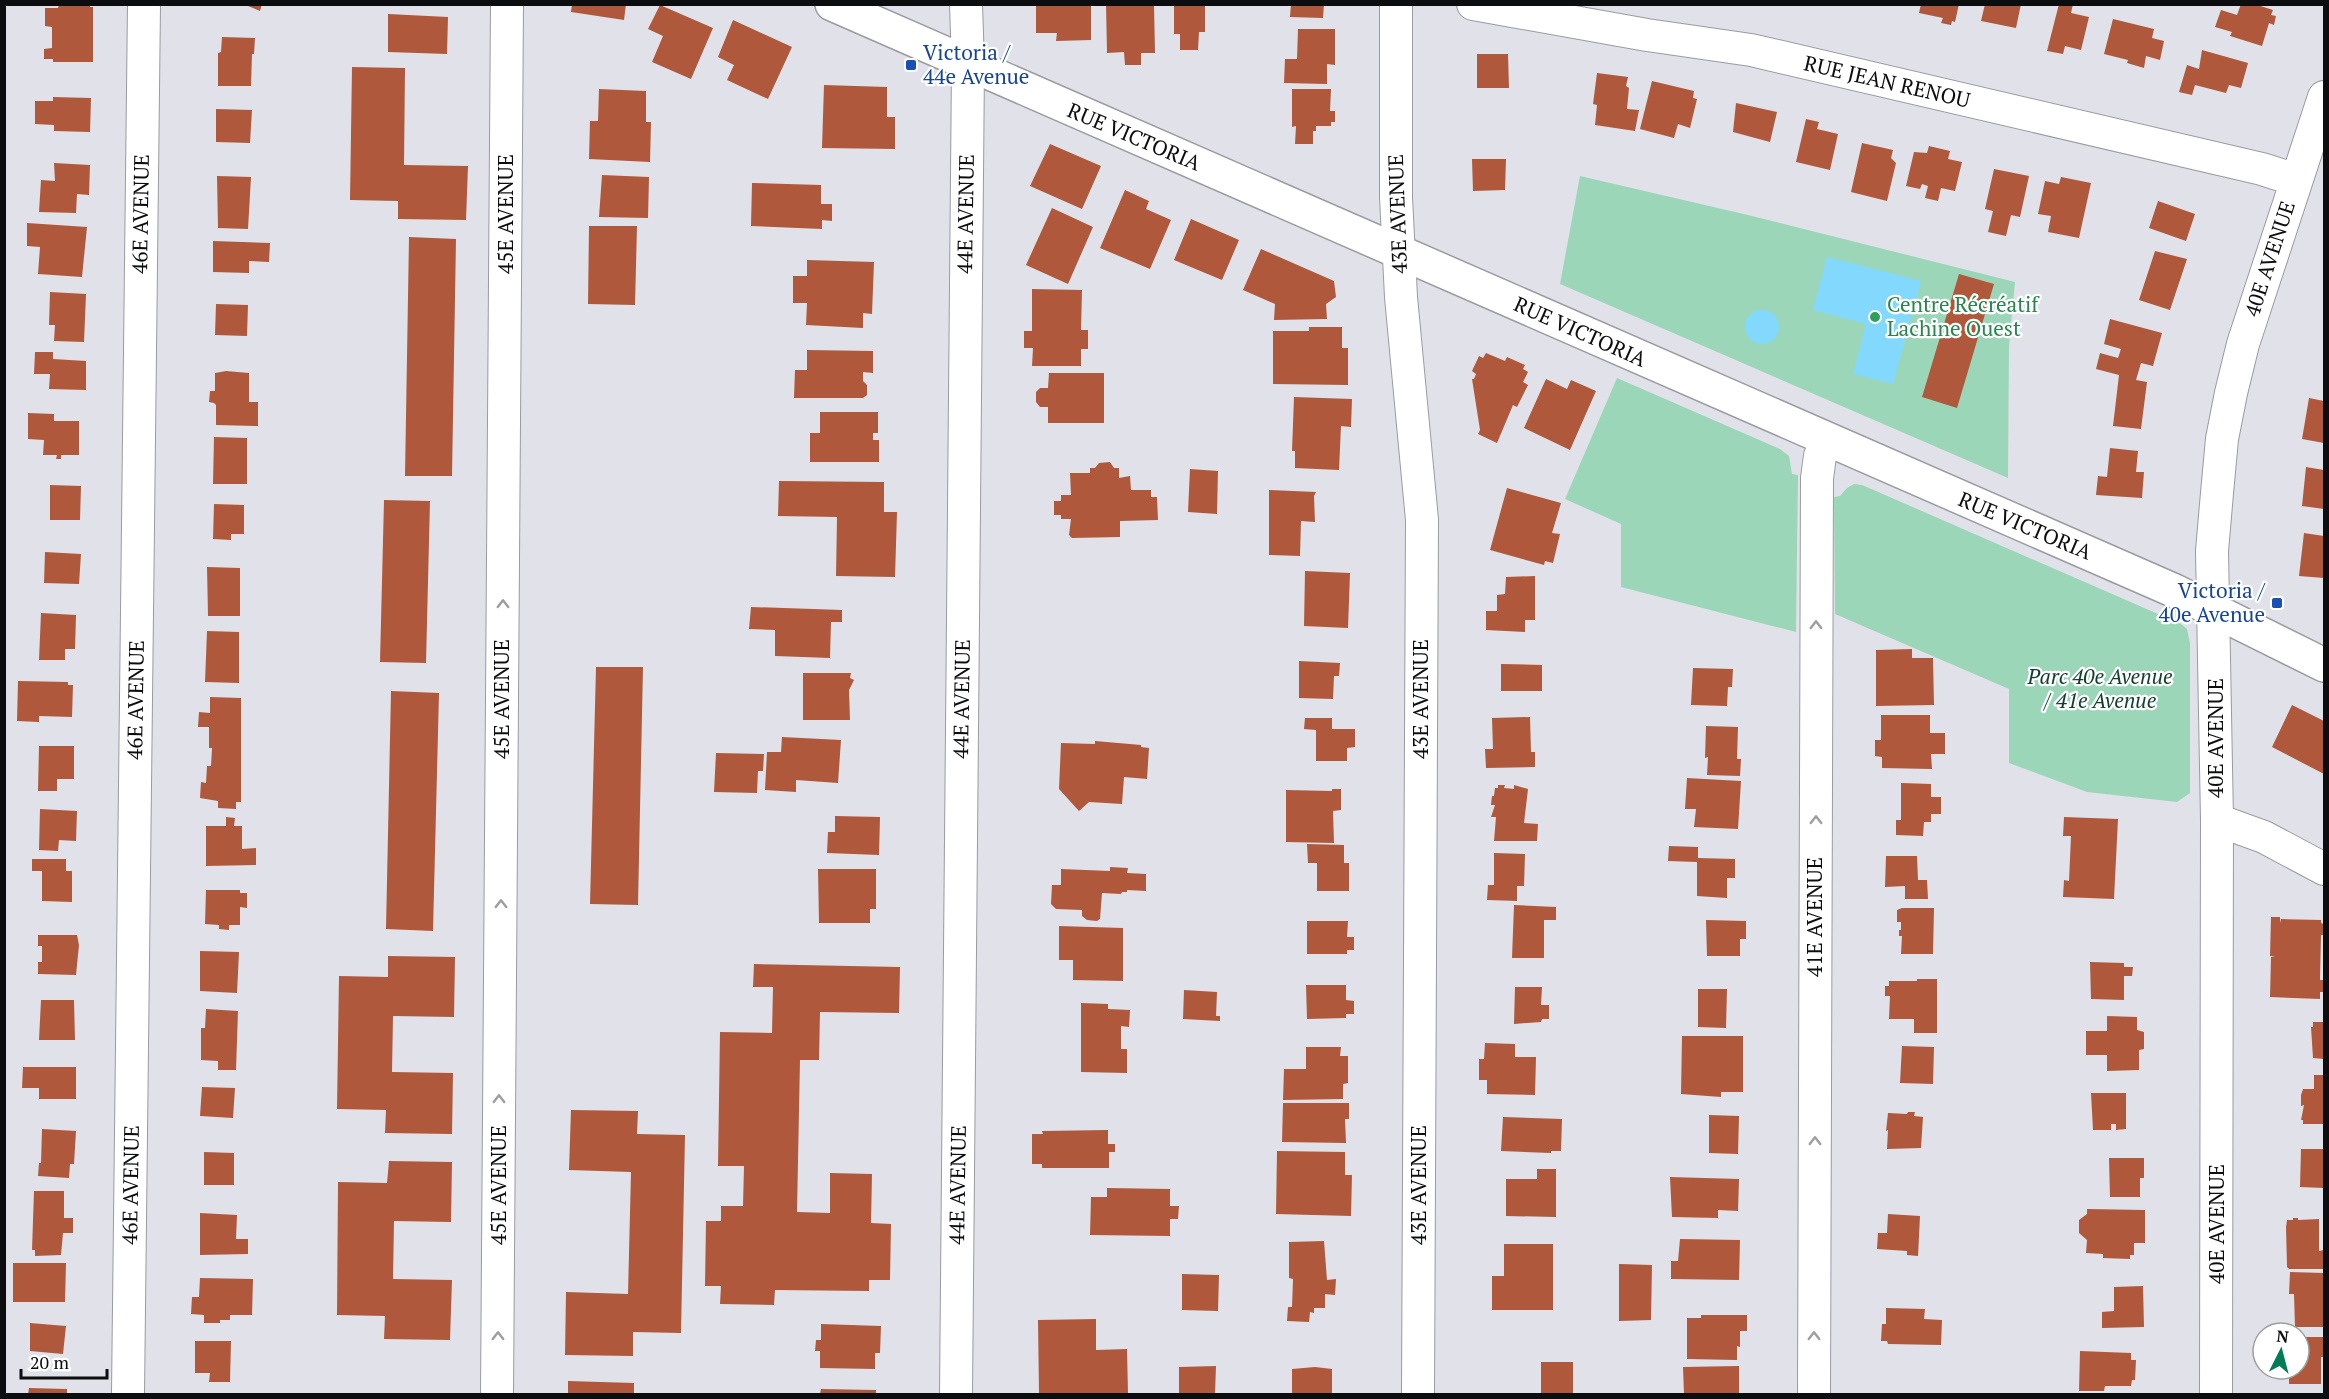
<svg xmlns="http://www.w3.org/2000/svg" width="2329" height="1399" viewBox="0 0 2329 1399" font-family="'PT Serif',serif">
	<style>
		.green { fill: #9cd6b8 }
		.water { fill: #82d9fd }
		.building { fill: #af583b }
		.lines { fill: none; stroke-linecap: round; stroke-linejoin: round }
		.street-casing { stroke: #9a9ba1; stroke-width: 34 }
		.secondary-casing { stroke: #9a9ba1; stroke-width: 36 }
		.street { stroke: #fff; stroke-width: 32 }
		.secondary { stroke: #fff; stroke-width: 33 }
		.oneway { stroke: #9e9e9f }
		.transit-dot { fill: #1a4fb4; stroke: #fff; stroke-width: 2 }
		.leisure-dot { fill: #2e9e5b; stroke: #fff; stroke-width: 2 }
		.labels { text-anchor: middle; stroke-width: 4.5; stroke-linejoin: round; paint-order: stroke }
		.transit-label { font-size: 21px; fill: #164399; stroke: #fff; text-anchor: start }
		.street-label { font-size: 21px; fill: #0c0d0f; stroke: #fff }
		.leisure-label { font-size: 21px; fill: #27864d; stroke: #fff; text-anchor: start }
		.park-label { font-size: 21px; font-style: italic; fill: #103e2b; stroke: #fff }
	</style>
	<rect width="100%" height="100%" fill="#e1e2e9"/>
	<path class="green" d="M1580,176l168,39 267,67 -6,64 -1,132 -448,-194z
		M1617,378l163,71 9,7 3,18 6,1 -2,157 -175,-45v-63l-56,-25z
		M1854,484l8,1 30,13 289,126 6,5 3,14v150l-13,9 -90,-10 -78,-29v-74l-174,-75 -1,-117 6,-1 7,-8z"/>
	<path class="water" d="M1827,257l94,24 -28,103 -40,-10 13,-50 -53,-14z
		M1745 327a17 17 0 1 1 34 0a17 17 0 1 1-34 0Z"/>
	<path class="building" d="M59,4h31v3h3v55h-40v-3h-9v-10l8,-1v-21l-7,-1v-18h13z
		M243,4h19l-2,7z
		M572,4h54l-2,16 -53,-8z
		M1036,4h55v36l-35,1 1,-8h-21z
		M1106,4h48l1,49h-14v12h-16l-1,-13 -17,1z
		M1174,4h31v28h-6l-1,18h-18v-16h-6z
		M1291,4h33l-1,14 -33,-1z
		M1921,4h38l-4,18 -3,-1 -1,4 -10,-2 2,-5 -24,-5z
		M1985,4h36l-5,24 -35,-7z
		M2059,4h14l-2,9 18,4 -8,33 -16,-4 -2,8 -16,-3z
		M2241,4h13l19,6 -2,5 5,1 -2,9 -5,-2 -7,23 -32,-10 2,-4 -17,-5 6,-17 16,5z
		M660,5l53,23 -22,51 -39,-17 11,-26 -15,-7z
		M388,14l60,3 -1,37 -59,-2z
		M2113,19l41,10 -2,9 12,3 -4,19 -14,-4 -2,12 -17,-5 1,-3 -24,-6z
		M733,20l59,27 -24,52 -41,-19 7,-15 -16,-8z
		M1298,29h37v36l-8,-1v20l-43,-1 1,-24h12z
		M222,37l33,1 -1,16h-2l-1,32h-33v-33l3,-1z
		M2202,50l46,13 -7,25 -12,-3 -3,8 -31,-8 -3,10 -13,-3 8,-27 12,4z
		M1477,54h31l1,34h-32z
		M352,67l53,1 -1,97 64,1 -2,54 -68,-1v-18l-48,-1z
		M1597,73l31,4 -2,9 3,2 -2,21 12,1 -4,21 -40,-6 2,-20 -4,-1z
		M1652,81l42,10 -1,7 4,1 -7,29 -12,-4 -4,14 -34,-9z
		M824,85l63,2v30h8v32l-73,-1z
		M599,89l47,2v31h5l-1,40 -61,-3 1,-38h8z
		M1292,89h39l-1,22h5v11h-4v4h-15v5h-3v13h-18l1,-18 -4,1z
		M53,97l38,1 -1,34 -36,-1v-6l-19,-1v-23h18z
		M1736,103l41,9 -7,30 -37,-10z
		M216,109l36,1 -2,33 -34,-1z
		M1806,119l13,3 -2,7 21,5 -8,36 -34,-8z
		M1862,143l31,7 -2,8 5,5 -9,38 -36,-9z
		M1050,144l51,22 -19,43 -52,-23z
		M1929,146l21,5 -2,8 14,3 -7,29 -14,-3 -3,13 -13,-3 3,-12 -6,-2 -2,5 -14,-3 8,-34 13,1z
		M1472,159h34l-1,31 -32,1z
		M54,163l36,2 -1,30 -12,-1 -1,19 -37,-1 2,-32 14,1z
		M1994,169l35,7 -9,41 -9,-2 -5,21 -18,-4 5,-21 -8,-2z
		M602,175l47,2 -1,41 -49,-1z
		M217,176l34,1 -3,52 -30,-1z
		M2061,177l30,6 -12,55 -31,-6 3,-16 -13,-2 7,-33 14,3z
		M752,183l69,2v19h11v17l-10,-1v9l-71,-3z
		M1125,190l24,11 -3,8 25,11 -21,49 -50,-21z
		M2158,201l37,13 -9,27 -37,-13z
		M1052,208l41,19 -25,57 -42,-19z
		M1191,219l48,21 -17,40 -48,-20z
		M27,223l60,4 -5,50 -44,-3 2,-27 -13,-1z
		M589,226h48l-2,79 -47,-1z
		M409,237l47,2 -4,237h-47z
		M213,241l57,2 -1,19 -20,-1v12l-36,-1z
		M1261,249l73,32 2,16 -10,7 1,15 -53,1 1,-16 -32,-14z
		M2155,251l32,8 -17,51 -31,-10z
		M807,260l67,2 -2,52 -9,-1v15l-57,-3 1,-22h-14v-27h14z
		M1959,274l35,10 -37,124 -35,-11z
		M1032,289l50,1 -1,40h7v19h-7v17h-49l1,-18h-9v-17h8z
		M50,292l36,2 -2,48 -30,-1 1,-16h-6z
		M216,304l32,1 -1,31 -32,-1z
		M2110,319l52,14 -9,33 -12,-3 -5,17 11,2 -6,47 -28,-3 6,-51 -23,-6 4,-16 18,5 3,-9 -17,-5z
		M1309,327h33v21h6v37l-75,-1v-53h36z
		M807,350l66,1v22l-10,-1v9l4,4v10l-4,3h-69l1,-28h12z
		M35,352h18v7l33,2v29l-37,-1 1,-15h-16z
		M1486,353l19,8 2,-4 18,8 -2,4 5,3 -5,10 5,3 -11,22 -4,-2 -16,38 -19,-9 2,-4 -8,-51h2l2,-5 -4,-3 7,-15 4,2z
		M226,371l23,2v29h9v24l-42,-1v-20l-2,-2 -5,-1 1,-11h5v-18z
		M1049,373h55v50h-56v-16h-8l-4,-5v-10l4,-4h8z
		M1546,379l21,10 4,-9 25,11 -26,59 -46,-22z
		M1294,397l58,2 -1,28 -10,-1 -2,44 -44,-2v-17h-3z
		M2309,398l15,3v42l-22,-4z
		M820,412h58v21h-5v7h6v22h-69v-29h10z
		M28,413l26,1v7h25v34h-18v4h-5l1,-4h-14l1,-15 -16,-1z
		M214,437l33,1v46h-34z
		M2110,448l28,3 -2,21h8l-2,26 -46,-3 2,-19 9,1z
		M1110,462l4,6h5v10l11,-2 1,14h20v7h6l1,23 -38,1v16l-48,1 -3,-3 2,-16h-10v-4h-7v-14h7v-6h10l-1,-22h20v-5h5l4,-5z
		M2306,467l18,3v39l-22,-3z
		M1190,469l28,2 -1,43 -29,-2z
		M779,481l105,1v30h13l-2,65 -59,-1 1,-59 -59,-1z
		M50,485l31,1 -1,34h-30z
		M1507,488l54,15 -9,30 8,1 -7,29 -8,-2 -1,4 -54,-15z
		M1269,490l47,2 -2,4 1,26 -14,-1 -1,35 -31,-1z
		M384,500l46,1 -4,162 -46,-1z
		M214,504l30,1v29h-13v6l-18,-1z
		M2304,533l20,3v42l-25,-2z
		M45,552l36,2 -2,30 -35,-1z
		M207,567l33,1v48h-32z
		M1305,571l45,2 -2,55 -44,-2z
		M1535,576v44h-10v12l-39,-2v-19h11v-16l8,-1 1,-17z
		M751,607l91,3v12h-11l-1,36 -55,-2v-26l-26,-1z
		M41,613l35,2 -1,34h-10v11h-26z
		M207,631l32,1v51l-34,-1z
		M1912,649v9h21l1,47 -58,1v-56z
		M1299,661l41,2 -1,13h-5l-1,23 -34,-1z
		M1501,664l41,1v26h-41z
		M596,667h47l-5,238 -48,-1z
		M1693,668l40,1 -1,18h-4l-1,19 -36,-1z
		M803,673h48l-1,5 4,2 -5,10 1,30h-47z
		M18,681l50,1v3h5l-1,32 -33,-1v6l-22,-1z
		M391,691l48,2 -6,238 -47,-2z
		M210,697l31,1v104h-5v7l-18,-1v-7l-18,-3 1,-16 5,1 1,-17h4l1,-18h-3v-21h-11l1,-15 11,1z
		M2292,705l32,16v53l-52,-27z
		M1881,715h49v18h15v21h-14l1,15 -50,-1v-11l-7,-1v-16h6z
		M1530,717l1,35h4v15l-49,1 -1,-19h8l-1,-31z
		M1305,718h27v11h23v18l-8,1v13h-31v-31l-12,-1z
		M1706,726l32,1 -1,32h4l-1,17 -33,-1 1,-18 -3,1z
		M782,737l59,3 -3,43 -42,-3v12l-31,-2 2,-38h14z
		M1095,741l46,4v2l8,1 -2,31 -23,-2 -2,27 -33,-2 -10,9 -20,-22 2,-46 34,1z
		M39,746h35v33h-17v12h-19z
		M716,753l48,1 -1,17h-5l-1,22 -43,-1z
		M1687,778l54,3 -3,48 -44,-2 2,-18h-11z
		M1901,783l30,1v13h10v17h-10v8h-7l-1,14 -27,-1v-15h5z
		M1498,785h7l-1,3 10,1v-4l14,4 -4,34 14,1 -1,17h-43l2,-24h-5l4,-12h-4l1,-9h2l1,-8h3z
		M1332,789h9v21l-8,1 1,32 -48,-1v-52l46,1z
		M40,809l37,2 -1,30 -17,-1 -1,11 -19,-1z
		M835,816l45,1 -1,38 -52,-2 1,-21h7z
		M226,817l9,1 -1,8h8v23l14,-1v17l-50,1v-40h20z
		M2064,817l54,2 -4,80 -51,-2 1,-17 5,1 2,-45h-8z
		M1307,844l37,1v18h5v28h-32v-28h-9z
		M1669,846l29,1v11l37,1v19h-8v20l-30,-2v-34l-29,-1z
		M1494,853l31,1 -1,32h-7v15l-30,-1 1,-15h6z
		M1886,856h31l1,24h9l1,19h-23v-13l-20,1z
		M32,859h34v12h6v31l-30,-1v-30h-10z
		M1110,867l18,1 -1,5 19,1v17l-19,-1v2h-5l-1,2 -19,-1 -2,26 -3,2 -10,-1 -5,-4v-6l-26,-1 -5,-5 1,-19h9v-16l49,2z
		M818,869h58v40h-6v14h-51z
		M206,890h34v3h7v15l-7,-1v18h-11v5l-10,-1v-4l-14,-1z
		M1514,905l42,2v13h-12v38h-32z
		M1902,908h32l-1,46h-32l1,-18h-3v-6h2v-8h-4v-12z
		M2271,917h9v6l1,-4 40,1v3l3,1v11h-3l-1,45h3v12h-3v7l-50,-2 1,-40 4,-1h-5z
		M1706,920l40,1v18h-6v17h-33z
		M1307,921h41l-1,16h7v13h-7v4h-40z
		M1059,926l64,2v53l-50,-1v-20h-14z
		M38,935h39l2,10 -3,30 -38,-1v-12h4v-16h-4z
		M200,951l39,1 -2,41 -37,-2z
		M388,956l67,1 -1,60 -61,-1 -1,56 61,1 -1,61 -67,-1 1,-23 -49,-1 2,-133 49,1z
		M2090,962l34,1v4h9l-1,9h-8v24l-33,-1z
		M754,964l146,3 -1,46 -79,-1 -1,48h-19l-3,152 33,1v-40l42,1 -1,49 20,1 -1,56h-21v11l-94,-1 -1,15 -54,-1 1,-18h-16l1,-65h15v-15h22l1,-40h-26l2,-134 52,1 1,-46h-20z
		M1917,979h20v54h-23v-14h-25l1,-23h-5v-10h4v-5h28z
		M1306,985h40v15l8,1v13h-8v4l-39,1z
		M1515,987h27l-1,18h8v14h-7l-1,3 -27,2z
		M1698,989h29l-1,39 -28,-1z
		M1184,990l33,2 -1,24h4v5l-37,-2z
		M41,1000h33l1,40h-36z
		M1081,1003l27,1v5l22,1 -1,17 -8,-1v23h6v24l-46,-1z
		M206,1009l32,2 -2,59h-18v-9l-17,-1v-32h4z
		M2107,1016l30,1v13l7,2v17l-5,1v20l-32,1v-16h-21v-24h21z
		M2313,1022h11v37l-11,-1 -2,-31h2z
		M1682,1036h61v56h-22v5l-40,-3z
		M1485,1043l30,1v13h21l-1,38 -48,-1v-14h-8v-21h5z
		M1902,1046l32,1 -1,37 -33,-1z
		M1306,1047h35l-1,9h8v27l-5,1v15l-60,1 1,-31h22z
		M23,1067h53v32h-37v-11h-17z
		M2314,1075h10v49h-21v-4h-2l3,-15 -3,1v-11l2,-6h11z
		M202,1087l33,1 -2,30 -33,-2z
		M2091,1093h35v36l-10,1v-6h-5v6h-18z
		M1283,1103h66v16h-4l1,24 -64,-1z
		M571,1110l67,1 -1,23 48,1 -4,198 -48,-1v24l-68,-1 1,-63 62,2 3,-122 -62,-2z
		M1908,1112h7l-1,4 9,1 -2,31 -34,1 1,-19 -2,1 2,-18 19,1z
		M1709,1115l30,1 -1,38 -29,-1z
		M1503,1117l59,2 -1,32h-10v2l-50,-2z
		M42,1129l34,2 -2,33h-4l-1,14 -31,-2 1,-13h2z
		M1108,1130v14h7v8h-6v16h-67v-4h-10v-30h11l-1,-3z
		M2301,1149h23v39l-24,-1z
		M1277,1151l68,1v23h7l-1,41 -75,-2z
		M204,1152l30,1v32h-30z
		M2109,1158h35v20h-4v19h-30z
		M389,1161l63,1 -1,60 -57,-1 -1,58 59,1 -2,60 -66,-1 1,-23 -48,-1 1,-133 49,1z
		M1537,1169h19v48l-50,-1v-37h31z
		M1670,1177l69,2 -1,32 -20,-1v8l-46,-1z
		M1107,1188l63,1v17h9l-1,13h-8v17l-80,-1 1,-38h16z
		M34,1191h30v27h9v15h-10l-2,22 -26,1v-6h-3z
		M2087,1209l58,1v33h-11v12h-4v4l-27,-1v-4l-17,-1 1,-13 -8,-7v-13l8,-6z
		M200,1213l37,2 -1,24h12v15l-48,1z
		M1888,1214l32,2 -2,40 -11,-1v-4l-30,-2 1,-16h9z
		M2293,1218h5v2l21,-1v32l5,-1v19h-35l-2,-2 -1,-40 1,-7h6z
		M1680,1239l60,1 -1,40 -68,-1v-18h7z
		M1324,1241l3,39 9,-1 -1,16 -10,-1v14h-11v5l-4,-1 -1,10 -22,-1 1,-14h4l1,-28 -4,-1v-36z
		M1504,1244h49v66h-61v-34h12z
		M13,1263h53l-1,39h-52z
		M1619,1264l33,1 -1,55 -32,1z
		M2290,1272l34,1v54h-29l-1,-33h-5z
		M1182,1274l37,1 -1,36 -36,-1z
		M200,1278l53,1 -1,36h-22v5h-10v3h-16v-8l-13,-1 1,-17h7z
		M2143,1286l1,41 -42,1v-16l12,-1v-24z
		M1886,1308l39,1 -1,10 18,1 -1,25 -53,-1 -1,-3h-6l1,-17h4z
		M1701,1315h46v16h-7v16l-3,-1v14l-50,-1v-41h14z
		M1096,1319v31l31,-1 1,45h-89l-1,-74z
		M30,1323l36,3 -3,28 -33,-3z
		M821,1324l60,2 -1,27h-5v16l-55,-1v-17h-5l1,-11h5z
		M2299,1337h25v20h-3v27h-32v-15h10z
		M195,1341h36l-1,41h-21l1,-9h-15z
		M2080,1351l51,2v7h5l-1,20h-3l-1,6h-26l-1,5h-25z
		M1541,1362h32v32h-32z
		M1216,1366l-1,28h-36v-27z
		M1739,1366v28h-55l-1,-27z
		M1315,1367l17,2v25h-40v-25z
		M568,1381l66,2v11h-66z
		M29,1388l38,1v5h-39z
		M821,1389l55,1v4h-56z"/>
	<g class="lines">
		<g class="street-casing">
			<path id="street" d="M1396,4v193l5,100 21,223 -4,874
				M1473,4l174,31 104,15 511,119 34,11
				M2217,820l47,17 60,32
				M128,1394l16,-1390
				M497,1394l10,-1390
				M956,1394l12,-1330 -2,-60
				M1814,1394l3,-916 3,-22 7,-15
				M2216,1394l1,-574 -5,-269 5,-58 5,-54 9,-46 12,-49 81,-247"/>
		</g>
		<g class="secondary-casing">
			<path id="secondary" d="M832,4l1343,587 149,74"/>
		</g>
		<use href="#street" class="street"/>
		<use href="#secondary" class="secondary"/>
	</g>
	<defs><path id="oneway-chevron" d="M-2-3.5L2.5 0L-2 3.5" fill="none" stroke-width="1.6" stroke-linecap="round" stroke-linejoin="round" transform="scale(1.5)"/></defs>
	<g class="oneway">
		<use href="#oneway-chevron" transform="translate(503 604) rotate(-90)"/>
		<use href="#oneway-chevron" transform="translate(1816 625) rotate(-90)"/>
		<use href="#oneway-chevron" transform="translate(1816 820) rotate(-90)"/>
		<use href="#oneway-chevron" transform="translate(501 904) rotate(-90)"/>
		<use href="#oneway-chevron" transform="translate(499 1099) rotate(-90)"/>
		<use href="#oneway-chevron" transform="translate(1815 1141) rotate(-90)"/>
		<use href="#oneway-chevron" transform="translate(498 1336) rotate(-90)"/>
		<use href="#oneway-chevron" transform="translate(1814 1336) rotate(-90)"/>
	</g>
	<g class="transit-dot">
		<rect x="905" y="59" width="12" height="12" rx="3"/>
		<rect x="2271" y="597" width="12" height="12" rx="3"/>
	</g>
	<circle class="leisure-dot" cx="1875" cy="317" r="6"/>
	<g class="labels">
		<g class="transit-label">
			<text x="923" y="60">Victoria /<tspan x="923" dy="24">44e Avenue</tspan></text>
			<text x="2265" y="598" text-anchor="end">Victoria /<tspan x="2265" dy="24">40e Avenue</tspan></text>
		</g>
		<g class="street-label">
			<text transform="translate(1887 82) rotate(13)" y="7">RUE JEAN RENOU</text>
			<text transform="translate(1134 137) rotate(23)" y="7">RUE VICTORIA</text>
			<text transform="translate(141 214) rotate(-89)" y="7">46E AVENUE</text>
			<text transform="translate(506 214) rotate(-90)" y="7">45E AVENUE</text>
			<text transform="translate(966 214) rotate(-89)" y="7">44E AVENUE</text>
			<text transform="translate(1398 214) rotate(-92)" y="7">43E AVENUE</text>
			<text transform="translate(2270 259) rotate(-72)" y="7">40E AVENUE</text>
			<text transform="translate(1580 332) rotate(24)" y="7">RUE VICTORIA</text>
			<text transform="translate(2025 526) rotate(23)" y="7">RUE VICTORIA</text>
			<text transform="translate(502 699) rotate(-90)" y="7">45E AVENUE</text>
			<text transform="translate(962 699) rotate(-89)" y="7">44E AVENUE</text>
			<text transform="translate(1421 699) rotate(-90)" y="7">43E AVENUE</text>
			<text transform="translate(136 700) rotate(-89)" y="7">46E AVENUE</text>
			<text transform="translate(2216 738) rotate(-90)" y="7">40E AVENUE</text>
			<text transform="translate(1815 917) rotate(-90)" y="7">41E AVENUE</text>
			<text transform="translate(131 1185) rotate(-89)" y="7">46E AVENUE</text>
			<text transform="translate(499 1185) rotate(-90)" y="7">45E AVENUE</text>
			<text transform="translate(958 1185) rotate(-89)" y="7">44E AVENUE</text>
			<text transform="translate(1419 1185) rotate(-90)" y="7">43E AVENUE</text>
			<text transform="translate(2217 1224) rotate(-90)" y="7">40E AVENUE</text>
		</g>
		<g class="leisure-label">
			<text x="1887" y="312">Centre Récréatif<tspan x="1887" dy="24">Lachine Ouest</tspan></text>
		</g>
		<g class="park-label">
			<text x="2100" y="684">Parc 40e Avenue<tspan x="2100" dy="24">/ 41e Avenue</tspan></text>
		</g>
	</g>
	<rect width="2329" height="1399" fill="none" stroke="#0c0d0f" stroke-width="12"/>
	<g transform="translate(2281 1351) rotate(6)"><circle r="28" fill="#ffffff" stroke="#9e9e9f" stroke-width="1.5"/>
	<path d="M0-4.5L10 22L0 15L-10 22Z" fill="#027b58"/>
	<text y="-9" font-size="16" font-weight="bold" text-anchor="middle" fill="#0c0d0f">N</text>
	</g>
	<path d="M21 1369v9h86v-9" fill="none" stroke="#0c0d0f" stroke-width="3"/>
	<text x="30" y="1369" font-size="18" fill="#0c0d0f" stroke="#ffffff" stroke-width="4.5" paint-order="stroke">20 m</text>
</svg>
